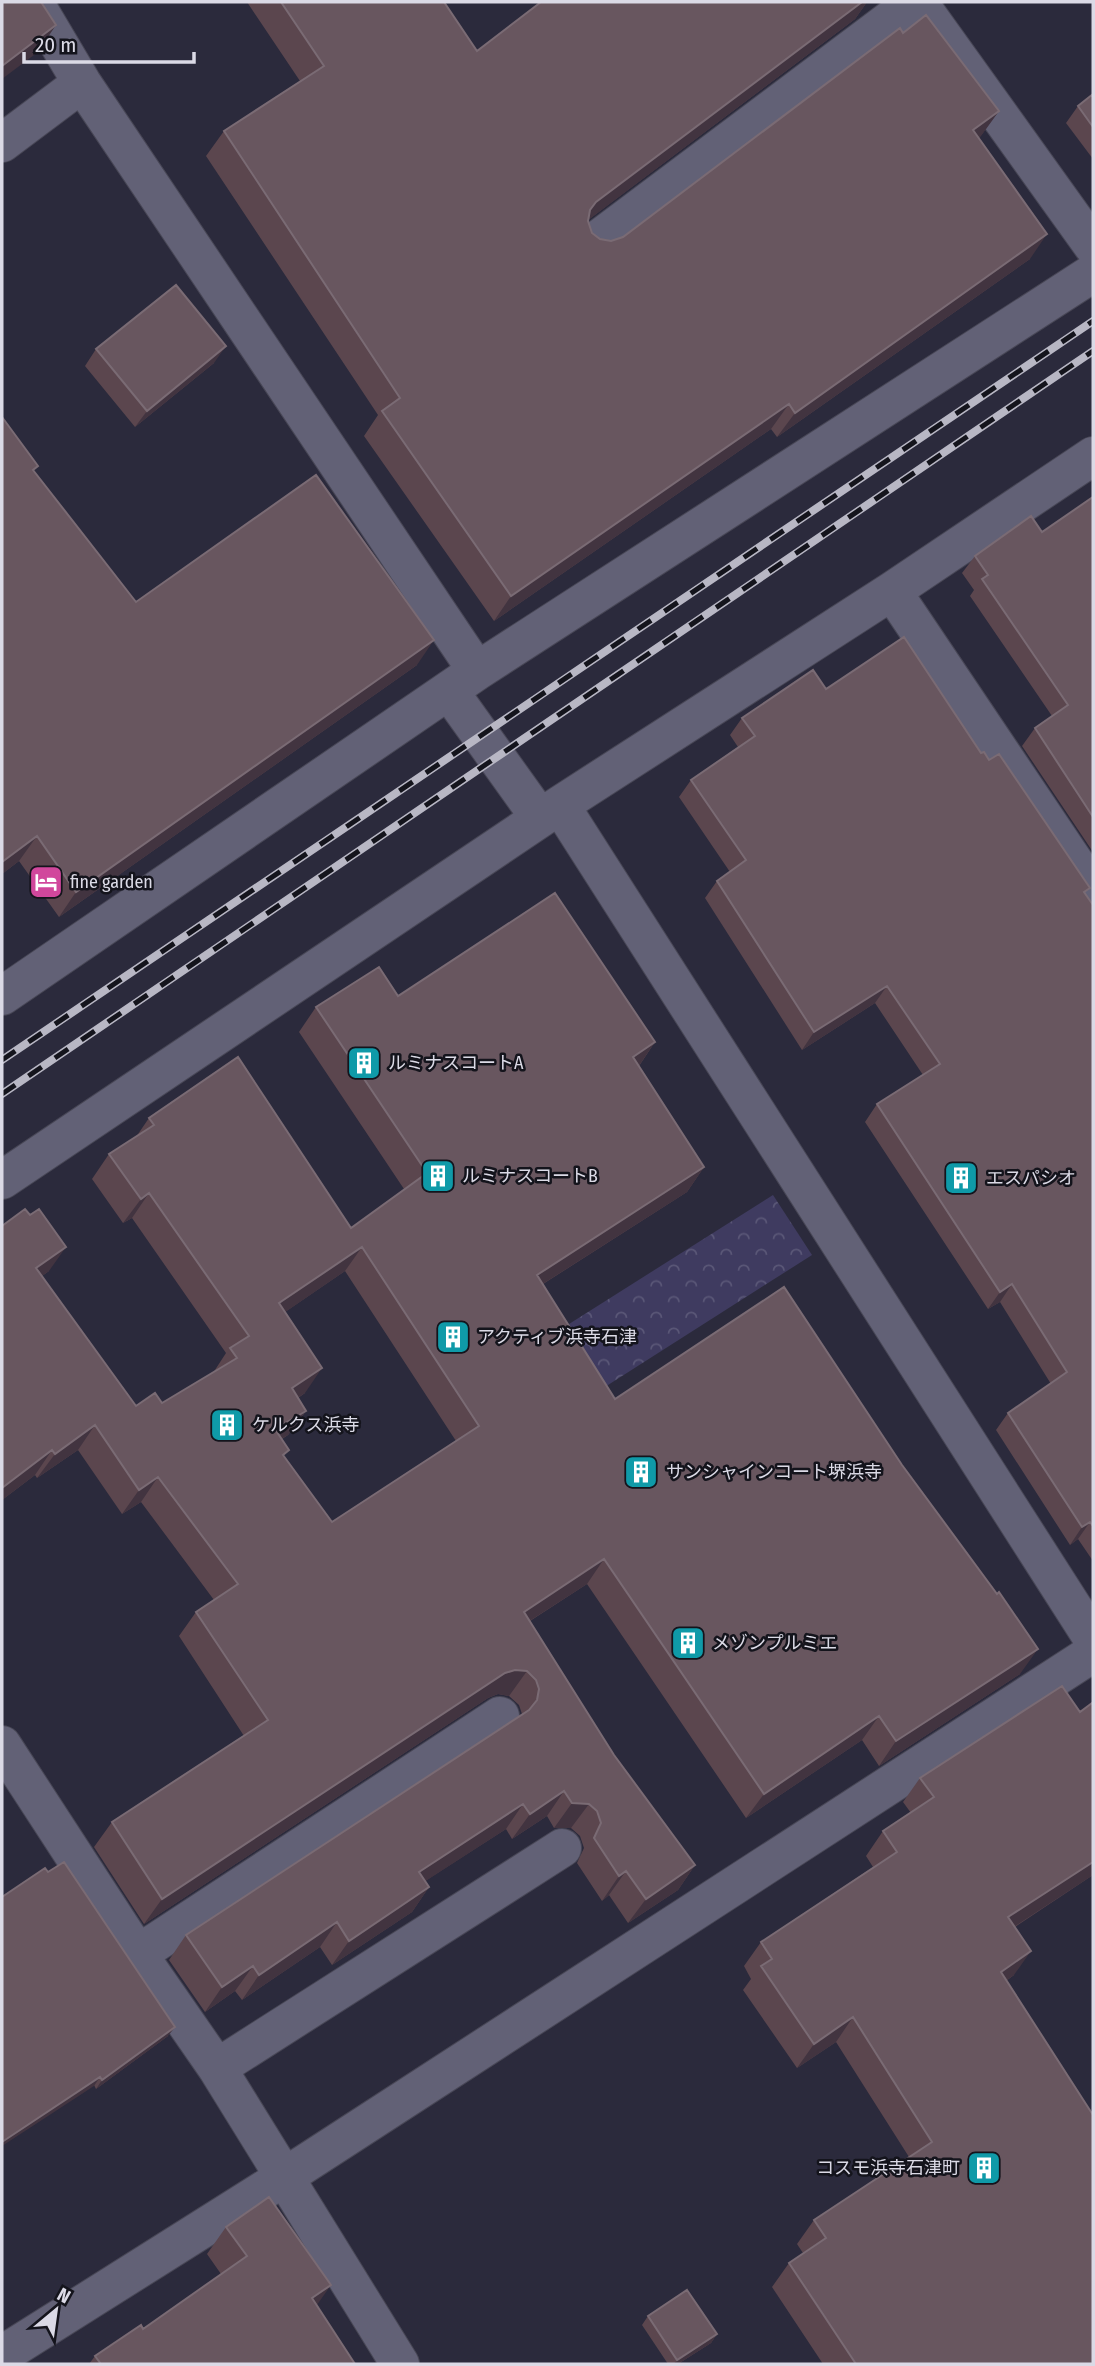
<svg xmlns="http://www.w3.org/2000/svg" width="1095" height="2366" viewBox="0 0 1095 2366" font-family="'Fira Sans Condensed','Noto Sans JP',sans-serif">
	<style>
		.park { fill: url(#park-crowns) }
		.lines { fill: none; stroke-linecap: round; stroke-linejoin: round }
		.minor-casing { stroke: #484756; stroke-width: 40 }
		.minor { stroke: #626176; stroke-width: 38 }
		.rail-casing { stroke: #b8b7c4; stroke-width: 8 }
		.rail { stroke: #14141c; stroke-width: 5; stroke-dasharray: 16; stroke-linecap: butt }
		.wall { fill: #5b464e; fill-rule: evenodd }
		.shaded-wall { fill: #423440 }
		.building { fill: #68565f; stroke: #7a6b74; stroke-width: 2; fill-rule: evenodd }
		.labels { text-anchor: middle; stroke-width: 5; stroke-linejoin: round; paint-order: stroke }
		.poi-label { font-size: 18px; fill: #dbdae6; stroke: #14141c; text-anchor: start }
	</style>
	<defs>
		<pattern id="park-crowns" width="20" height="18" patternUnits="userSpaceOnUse" patternTransform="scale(1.75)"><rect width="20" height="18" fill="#3f3b60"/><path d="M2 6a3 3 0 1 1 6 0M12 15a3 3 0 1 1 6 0" fill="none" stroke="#5a5777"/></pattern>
	</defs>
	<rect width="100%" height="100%" fill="#2b2a3c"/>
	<path class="park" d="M773,1195l39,60 -215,137 -39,-61z"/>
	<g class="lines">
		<g class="minor-casing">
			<path id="minor" d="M34,2l48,81 395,588
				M918,2l175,244
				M2,143l80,-60
				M592,244l322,-242
				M892,591l201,299
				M449,691l91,127
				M560,805l533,834
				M2,996l475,-325 616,-398
				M2,1180l558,-375 332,-214 201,-135
				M2,1745l136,209 79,114 183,296
				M138,1954l362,-238
				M217,2068l345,-220
				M2,2355l281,-177 810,-525"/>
		</g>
		<use href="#minor" class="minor"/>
		<g class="rail-casing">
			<path id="rail" d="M2,1060l1091,-739
				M2,1094l1091,-743"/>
		</g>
		<use href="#rail" class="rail"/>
	</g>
	<path class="wall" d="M247,2h197l33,49 64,-49h326l-12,17 -267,201 4,13 8,6 11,2 12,-4 280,-204 96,78 -20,27 51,121 -253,178 -6,-8 -277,192 -130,-185 14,-21 -172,-259 18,-25 76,-50z
		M1093,94v65l-27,-36 12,-17z
		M96,349l118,14 -79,64 -50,-61z
		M2,417l32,54 102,131 281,63 -358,252 -40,-56 -17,13z
		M1093,497v355l-71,-106 13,-18 17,-12 -82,-120 4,-6 -12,-17 13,-17 67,-24z
		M826,689l155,64 112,152v656l-15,-22 -8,6 -74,-115 12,-17 43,-29 -51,-82 -12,7 -123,-187 12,-18 46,-29 -48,-72 -73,47 -97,-152 12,-17 13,-9 -51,-75 12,-17 47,-33 -8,-12 12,-17z
		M398,996l257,46 -16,24 65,101 -17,25 -144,92 72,115 405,275 -141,92 -17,-26 -116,78 -159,-234 -57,37 84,134 81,110 -17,25 -50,33 -19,-28 -7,6 -25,-38 7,-15 -4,-12 -9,-8h-17l-7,-12 -35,23 -6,-10 -81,52 4,6 -17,25 -80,53 -12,-18 -78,53 -7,-9 -30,21 -36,-52 17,-25 336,-221 -3,-9 -10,-9 -11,-2 -10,4 -344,226 -50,-77 18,-25 132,-86 -65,-100 17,-24 18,-12 -73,-98 -19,12 -44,-64 -41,28 -2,-3 -33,25v-274l28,-11 19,56 -7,5 94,130 26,-3 51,-30 13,-20 -94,-135 -9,5 -31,-44 17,-25 27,-17 13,-19 202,110 53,-39 -105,-157 17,-25zM345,1271l111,170 -124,81 -48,-65 -2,-18 6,-4 18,-24 -8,-13 7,-5 -20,-81z
		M1093,1705v170l-78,52 -1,48 -8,6 87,383h-270l-51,-77 17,-24 14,-10 -6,-9 17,-24 95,-63 -73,-115 -39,26 -54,-78 8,-11 -7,-13 17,-24 112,-75 -7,-11 17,-25 28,-18 -8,-11 17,-24z
		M2,1897l166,139 -72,53z
		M226,2227l91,79 38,58h-266l6,-8 48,-27 78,-55 -14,-20z
		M648,2316l69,18 -6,9 -33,21h-10l-26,-39z"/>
	<path class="shaded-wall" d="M862,2h5l-12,17 -276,208 -7,8 24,-33z
		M56,25l-18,27 -36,27v-13z
		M999,111l-18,25 -25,19 17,-25z
		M1047,234l-17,25 -253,178 18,-24z
		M226,346l-12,17 -79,64 12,-16z
		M789,404l-18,25 -277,192 17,-25z
		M434,640l-17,25 -358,252 17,-25z
		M37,836l-18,25 -17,13v-12z
		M887,986l-12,17 -73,47 12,-18z
		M655,1042l-17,25 -5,-10z
		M704,1167l-17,25 -168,107 18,-24z
		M149,1193l-17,25 -9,5 18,-24z
		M66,1247l-17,24 -30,22 17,-25z
		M362,1247l-17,24 -83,57 17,-25z
		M1012,1284l-12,18 -12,7 12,-17z
		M322,1368l-17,25 -31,20 18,-25z
		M306,1411l-18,24 -31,18 18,-24z
		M95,1425l-17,25 -41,28 18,-24z
		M52,1450l-17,25 -33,25v-12z
		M158,1477l-17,25 -19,12 17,-24z
		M1090,1522l-12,17 -8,6 12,-18z
		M604,1559l-17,25 -81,52 18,-24z
		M1038,1649l-18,25 -141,92 17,-25z
		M515,1670l12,1 -18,25 -11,-2 -10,4 -344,226 18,-25 343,-226z
		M879,1716l-17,24 -116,78 18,-24z
		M564,1791l-17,25 -35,23 18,-25z
		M572,1803l17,1 -18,24h-17z
		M523,1804l-17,25 -105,68 18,-25z
		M1093,1862v13l-102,67 17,-25z
		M695,1865l-17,25 -50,33 18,-24z
		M626,1871l-17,24 -7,6 17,-25z
		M429,1887l-17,25 -80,53 17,-24z
		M337,1922l-17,25 -78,53 17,-25z
		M1031,1951l-17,24 -31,22 18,-25z
		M253,1966l-18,25 -30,21 17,-25z
		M853,2017l-17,25 -39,26 17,-24z
		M175,2027l-7,9 -72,53 6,-9z
		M100,2077l-6,9 -92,60v-4z
		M331,2285l-19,27v-14z
		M717,2334l-6,9 -33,21h-4l3,-4z"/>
	<path class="building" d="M2,2h39l15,23 -54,41z
		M281,2h163l33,49 64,-49h321l-266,200 -6,8 -2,11 4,12 8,6 11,2 12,-4 277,-209 3,5 23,-18 73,96 -26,19 74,104 -252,179 -6,-9 -278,192 -129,-185 18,-13 -176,-267 100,-65z
		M1093,94v33l-15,-21z
		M176,285l50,61 -79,65 -51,-62z
		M2,417l36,49 -5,4 103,132 180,-127 118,165 -358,252 -39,-56 -35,26z
		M1093,497v320l-58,-89 33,-23 -86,-126 6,-4 -13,-19 56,-40 11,16z
		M904,637l77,116 3,-1 5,8 10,-6 91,134 -6,4 9,13v621l-3,-4 -8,5 -74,-114 59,-41 -55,-88 -12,8 -123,-188 63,-40 -53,-78 -73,46 -97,-151 29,-21 -55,-80 64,-44 -13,-18 71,-48 13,19z
		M555,893l100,149 -22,15 71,110 -167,108 78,124 169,-112 118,178 95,129 2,-2 39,57 -142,92 -17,-25 -115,78 -160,-235 -80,53 90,143 81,110 -49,34 -20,-28 -7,5 -25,-38 7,-15 -4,-12 -8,-7 -17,-1 -8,-12 -34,23 -7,-10 -104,68 10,15 -80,54 -12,-19 -78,53 -6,-9 -31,21 -36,-52 343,-225 8,-10 2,-11 -3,-9 -9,-9 -12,-1 -10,3 -343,226 -50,-77 156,-102 -72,-108 42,-28 -80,-107 -19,13 -44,-65 -40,29 -3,-4 -50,38v-262l23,-17 5,6 9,-6 27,38 -30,21 100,138 19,-13 7,10 75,-45 -7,-10 19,-12 -100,-143 -8,6 -32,-45 45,-29 -5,-7 89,-61 113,171 76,-55 -111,-166 63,-40 19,29zM362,1247l117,179 -147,96 -49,-67 6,-5 -14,-21 31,-18 -14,-23 30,-20 -43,-65z
		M1062,1686l18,26 12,-9 1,2v157l-85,55 23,34 -30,21 92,143v249h-237l-67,-101 37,-25 -12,-18 118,-78 -79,-125 -39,27 -53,-78 11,-7 -11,-17 136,-90 -14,-21 51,-34 -14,-19z
		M64,1862l111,165 -73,53 -2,-3 -98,65v-245l43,-29 3,4z
		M269,2197l62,88 -19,13 43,66h-254l-6,-8 46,-31 2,4 104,-73 -21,-29z
		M687,2290l30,44 -40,26 -29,-44z"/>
	<defs>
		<g id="hotel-square" transform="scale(1.75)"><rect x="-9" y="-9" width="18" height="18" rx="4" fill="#d1479c" stroke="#14141c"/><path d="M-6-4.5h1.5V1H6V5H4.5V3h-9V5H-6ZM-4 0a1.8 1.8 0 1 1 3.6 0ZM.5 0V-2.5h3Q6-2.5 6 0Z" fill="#fff"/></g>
		<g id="building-square" transform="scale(1.75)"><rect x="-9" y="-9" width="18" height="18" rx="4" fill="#0f9aa8" stroke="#14141c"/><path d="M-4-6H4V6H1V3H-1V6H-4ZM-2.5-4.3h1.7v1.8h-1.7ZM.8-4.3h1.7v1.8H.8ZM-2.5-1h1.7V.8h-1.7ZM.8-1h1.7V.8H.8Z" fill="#fff"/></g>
	</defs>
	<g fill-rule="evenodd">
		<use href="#hotel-square" x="46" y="882"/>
		<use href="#building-square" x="364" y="1063"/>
		<use href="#building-square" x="438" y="1176"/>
		<use href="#building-square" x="961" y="1178"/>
		<use href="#building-square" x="453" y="1337"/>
		<use href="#building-square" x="227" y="1425"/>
		<use href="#building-square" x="641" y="1472"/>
		<use href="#building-square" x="688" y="1643"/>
		<use href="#building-square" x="984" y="2168"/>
	</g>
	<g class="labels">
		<g class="poi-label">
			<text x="70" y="888">fine garden</text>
			<text x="388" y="1069">ルミナスコートA</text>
			<text x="462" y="1182">ルミナスコートB</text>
			<text x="986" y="1184">エスパシオ</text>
			<text x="477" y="1343">アクティブ浜寺石津</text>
			<text x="252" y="1431">ケルクス浜寺</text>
			<text x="666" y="1478">サンシャインコート堺浜寺</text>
			<text x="712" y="1649">メゾンプルミエ</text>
			<text x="960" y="2174" text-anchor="end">コスモ浜寺石津町</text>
		</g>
	</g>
	<rect width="1095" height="2366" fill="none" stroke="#dbdae6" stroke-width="7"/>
	<g transform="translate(56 2310) rotate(29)" stroke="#14141c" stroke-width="5" paint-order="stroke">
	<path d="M0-5L12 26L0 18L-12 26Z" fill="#dbdae6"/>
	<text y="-10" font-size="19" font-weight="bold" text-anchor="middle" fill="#dbdae6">N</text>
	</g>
	<path d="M24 52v10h170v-10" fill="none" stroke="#dbdae6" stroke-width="3.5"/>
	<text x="35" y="52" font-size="21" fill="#dbdae6" stroke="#14141c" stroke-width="5" paint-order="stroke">20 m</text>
</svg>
